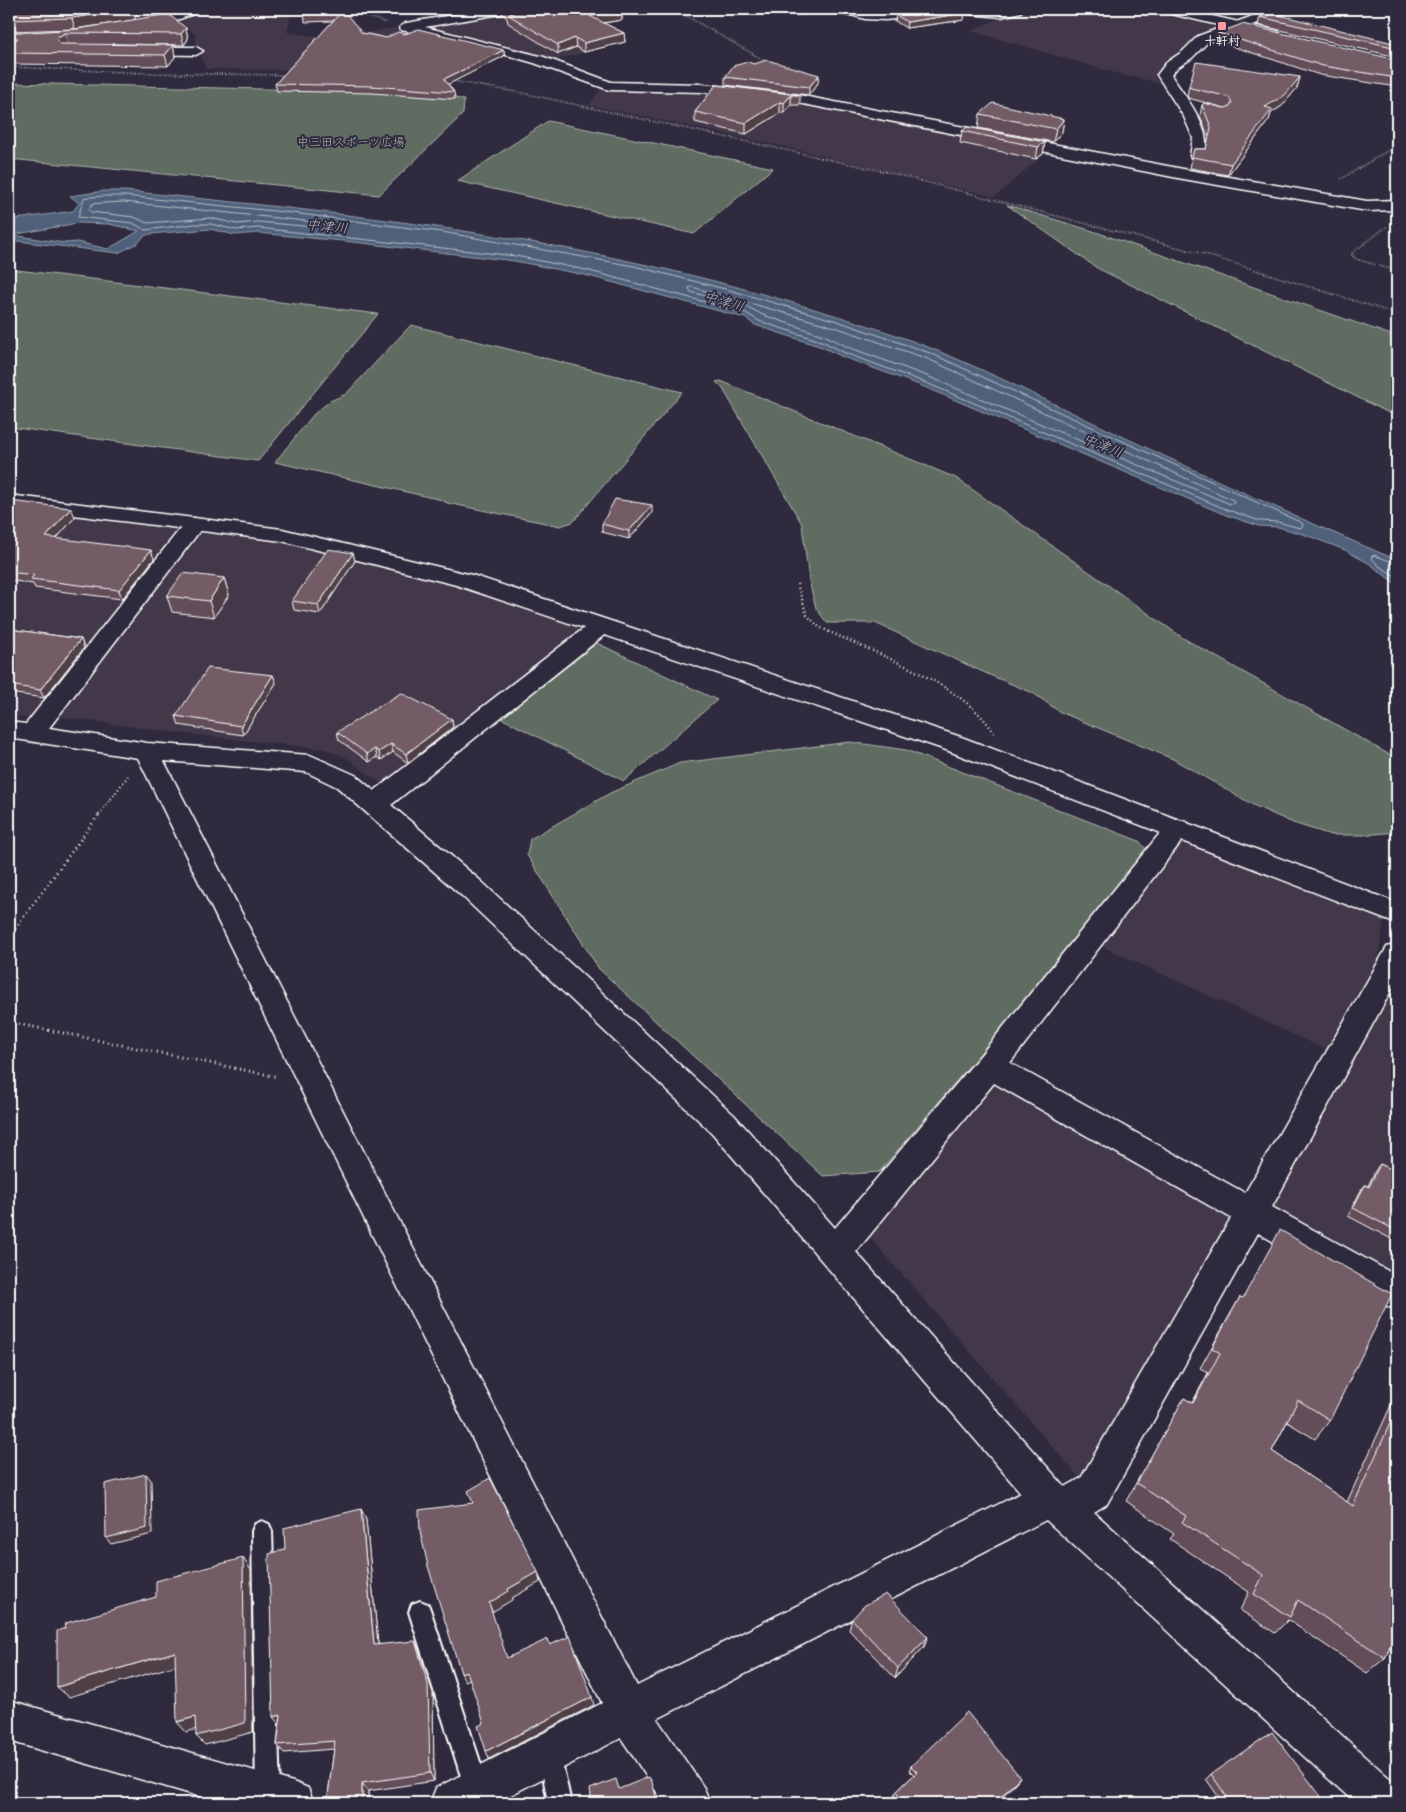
<svg xmlns="http://www.w3.org/2000/svg" width="1406" height="1812" viewBox="0 0 1406 1812" font-family="'Balsamiq Sans','Klee One',sans-serif">
	<style>
		.built { fill: #433949 }
		.green { fill: #606c62; stroke: #b0b6b0 }
		.water { fill: #4f607a; stroke: #95a0af; fill-rule: evenodd }
		.lines { fill: none; stroke-linecap: round; stroke-linejoin: round }
		.shore { stroke: #b9bfca; stroke-width: 1 }
		.service-casing { stroke: #fff; stroke-width: 4 }
		.minor-casing { stroke: #fff; stroke-width: 3 }
		.tertiary-casing { stroke: #fff; stroke-width: 3 }
		.path-far2 { stroke: #fff; stroke-width: 2; stroke-dasharray: 0.5 2; stroke-linecap: butt }
		.path-far1 { stroke: #fff; stroke-width: 2.5; stroke-dasharray: 1 3; stroke-linecap: butt }
		.path { stroke: #fff; stroke-width: 3; stroke-dasharray: 1 4; stroke-linecap: butt }
		.service { fill: #2f2a3d; fill-rule: evenodd }
		.minor { fill: #2f2a3d; fill-rule: evenodd }
		.tertiary { fill: #2f2a3d; fill-rule: evenodd }
		.wall { fill: #634e58; stroke: #fff; fill-rule: evenodd }
		.shaded-wall { fill: #504047; stroke: #fff }
		.building { fill: #735b66; stroke: #fff }
		.poi-dot { fill: #ff9aa2; stroke: #2f2a3d; stroke-width: 2 }
		.labels { text-anchor: middle; stroke-width: 4; stroke-linejoin: round; paint-order: stroke }
		.far-poi-label { font-size: 12px; font-weight: bold; fill: #fff; stroke: #2f2a3d }
		.far-park-label { font-size: 12px; fill: #b0b6b0; stroke: #2f2a3d }
		.far-water-label { font-size: 14px; font-style: italic; fill: #b0b7c3; stroke: #2f2a3d }
	</style>
	<rect width="100%" height="100%" fill="#2f2a3d"/>
	<filter id="ink" filterUnits="userSpaceOnUse"><feTurbulence type="fractalNoise" baseFrequency=".02" numOctaves="2"/><feDisplacementMap in="SourceGraphic" scale="10" xChannelSelector="R" yChannelSelector="G"/><feConvolveMatrix kernelMatrix="1 2 1 2 8 2 1 2 1" color-interpolation-filters="sRGB"/></filter>
	<g filter="url(#ink)">
		<path class="built" d="M198,9h94l-5,23 48,7 57,-11 64,12 54,14 -37,18 -267,-3 -10,-25v-9l-20,-17z
			M1019,9h131l73,19 -42,27 -27,23 7,6 -25,-7 -10,-1 -155,-45z
			M512,10l66,8 50,23 -75,20 -43,-13 -77,-17 2,-7z
			M602,87l185,14 259,51 -51,45 -222,-53 -184,-39z
			M9,505l168,23 5,5 -140,179 -17,6 -16,-3z
			M204,531l52,5 88,17 56,14 112,35 68,26 1,6 -198,151 -38,-28 -21,-8 -145,-16 -125,-17 138,-180z
			M1191,842l194,74 -10,60 -44,76 -232,-107 77,-101z
			M1397,973v306l-132,-73 123,-222z
			M1000,1081l230,128 7,15 -151,261 -219,-251 27,-27 94,-123z"/>
		<path class="green" d="M9,83l424,10 31,7 -1,14 -84,81 -370,-36z
			M548,121l225,47 -79,66 -237,-53z
			M1007,205l86,26 304,106v80l-300,-149z
			M9,269l369,45 -120,147 -249,-34z
			M411,325l271,67 -109,130 -13,4 -113,-23 -5,-3 -167,-38 39,-48 16,-13 16,-7z
			M721,381l235,97 227,160 214,121v73l-34,3h-32l-38,-12 -38,-17 -82,-47 -113,-47 -27,-19 -41,-17 -117,-53h-48l-11,-15 -7,-27 -7,-57 -79,-135 -7,-7z
			M597,643l120,57 -93,81 -123,-63z
			M850,742l56,8 233,91 7,8 -86,111 -181,212 -56,4 -224,-207 -72,-114 3,-16 80,-46 70,-30z"/>
		<path class="water" d="M104,191h21c222,22 439,45 655,108 51,15 103,30 153,50 62,25 122,56 182,84 94,44 187,87 282,127v25l-27,-21 -25,-14 -39,-15 -28,-8 -19,-1 -33,-11 -304,-129 -79,-29 -21,-10 -67,-22 -10,-7 -160,-43 -70,-14 -162,-19 -95,-9 -23,2 -25,-6 -60,5 -6,2 -6,7 -20,10 -109,-13v-20l64,-9 6,-8 -9,-7zM78,223l31,1 30,7 -31,18 -31,-7 -12,1 -53,-8z"/>
		<g class="lines">
			<path class="shore" d="M104,196h21l159,16 158,20 192,34 99,25 104,30 93,32 372,170 1,3 -3,2 -22,-6 -18,-1 -32,-11 -304,-128 -79,-29 -21,-11 -65,-21 -13,-8 -160,-43 -70,-14 -258,-28 -22,2 -25,-6h-16l-50,6 -12,-7 -55,-6 6,-19z
				M124,202l191,20 2,3 -3,2 -56,-5 -21,2 -27,-6 -63,5 -13,-6 -43,-5 -2,-2 3,-6z
				M692,287l143,40 93,32 305,141 1,3 -4,1 -303,-128 -79,-29 -22,-11 -63,-21 -15,-8 -57,-15 -2,-4z
				M1397,564l-23,-9 -3,2 8,9 18,11"/>
			<g class="service-casing">
				<path id="service" d="M262,1521l7,3 3,7 8,264 -4,8h-16l-4,-8 -4,-264 3,-7z
					M420,1601l8,3 3,8 58,177 -4,8 -8,4 -8,-4 -4,-8 -56,-177 3,-8z
					M550,1742l8,3 13,58h-23l-9,-50 3,-8z"/>
			</g>
			<g class="minor-casing">
				<path id="minor" d="M184,9h17l-2,3 -25,9 -38,8 -6,-4 2,-3 35,-7z
					M487,9h25l-6,4 -81,14 119,30 67,25 90,2 92,10 390,75 184,32 30,-1v10l-30,1 -184,-32 -390,-77 -92,-10 -92,-2 -75,-27 -56,-16 -77,-17 -1,-3 6,-4z
					M839,9h18l28,3 36,-3h102l-2,3 -20,5 -43,-4 -73,7 -20,-1 -24,-7z
					M1272,9h17l-2,3 -79,30 -16,16 -15,10 -6,7c13,20 47,60 31,84h-10l-2,-3 3,-18 -9,-21 -27,-42 10,-13 15,-10 16,-16z
					M138,47h58l7,4 -7,4 -63,-1 -2,-3 2,-3z
					M194,518l7,2 4,4 -156,204 98,15 163,12 45,20 19,16 218,-169 8,-2 8,2 3,5 -3,5 -217,173 91,77 252,233 101,113 144,-171 190,-235 9,-2 9,2 4,7 -181,234 235,130 142,-246 10,-3v36l-125,227 125,69v34l-12,-5 -127,-72 -151,271 -13,8 303,273v18h-42l-309,-283 -389,199 47,69 6,15h-46l-43,-65 -126,65h-65l6,-15 166,-85 -464,-945 -129,-20v-16l17,2 161,-204zM164,761l142,11 31,15 125,109 250,237 309,360 -384,193zM994,1083l237,135 -150,260 -16,9 -209,-235z
					M9,1700l284,82 15,6 6,15h-92l-213,-62z"/>
			</g>
			<g class="tertiary-casing">
				<path id="tertiary" d="M1161,9h21l96,22 1,3 -6,4 -110,-26z
					M9,495l273,34 190,46 492,163 433,165v21l-451,-174 -490,-165 -174,-44 -273,-34z"/>
			</g>
			<path class="path-far2" d="M347,9l39,14
				M674,9l93,53
				M736,9l59,7 25,-7
				M9,67l136,6 141,2
				M452,81l70,12 365,79 320,83 190,59
				M1341,179l56,-34
				M1386,227l-35,27 5,5 41,12"/>
			<path class="path-far1" d="M797,584l10,31 12,12c52,25 145,56 175,106
				M99,815l29,-39"/>
			<path class="path" d="M9,937l91,-124
				M9,1022l269,55"/>
			<use href="#service" class="service"/>
			<use href="#minor" class="minor"/>
			<use href="#tertiary" class="tertiary"/>
		</g>
		<path class="wall" d="M9,9l125,10 52,9 2,11 -4,6 -72,-1 61,1 2,12 -7,9 -152,-2 -2,-1 -2,-5h-3zM103,24l-25,5 -48,3h-21v-1l66,-2z
			M297,9h43v5l22,19 24,5 118,12v6l-56,28 6,8 1,7 -83,-6 -95,-2 -2,-7 58,-63 -28,1 -1,-13z
			M502,9h132l-12,3v8l-19,3 21,10 1,9 -41,10 -8,-5 -18,7 -50,-31 -1,-5 -4,-3z
			M773,9h29l-9,3 -5,-2 -5,2z
			M812,9h39l-1,8z
			M860,9h42l-17,1z
			M896,15l68,5 -58,8 -11,-7z
			M1260,17l137,27v13l-139,-32z
			M1218,33l179,27v27l-77,-12 -104,-34z
			M754,64l64,19 -9,12 -84,-10v-8z
			M1300,77l-3,11 -15,18 -11,7 -2,7 -41,55 -38,-7 4,-19h12l3,-11 -9,-22 2,-11 23,3 -37,-10 -1,-2 2,-10z
			M716,85l84,10v10h-9l-7,8h-4l-34,21 -51,-12v-10z
			M980,114l84,5 -2,13 -9,10 -75,-14z
			M962,131l83,11 -2,12 -7,5 -76,-16z
			M9,501l66,16 -19,22 98,20 -32,40 -87,-11 -2,-4 -24,-4z
			M652,513l-23,26 -27,-7v-8z
			M353,553l2,8 -35,53 -26,-4 -2,-9z
			M224,578l5,17 -15,22 -42,-5 -5,-16z
			M9,629l72,10 3,9 -40,50 -35,-5z
			M273,675l3,8 -33,52 -64,-10 -3,-9z
			M452,719l1,8 -45,36 -15,-11 -12,8 -4,-3 -8,5 -30,-22 -2,-8z
			M1380,1164l17,8v70l-49,-26 12,-24 5,-7 3,1 7,-15z
			M1240,1297l90,123 -15,19 -28,-17 -15,29 75,51 50,-110v238l-12,28 -18,15 -79,-53 -13,13 -35,-23 9,-18 -79,-53 4,-5 -48,-33 58,-103 8,5 16,-30 -8,-5z
			M361,1509l5,11 12,124 41,6 14,43 1,88 -66,10v12h-41l7,-54 -50,4 -7,-8 2,-21z
			M852,1619l72,28 -29,31 -46,-48z
			M911,1766l109,11 -3,4 -21,22h-97l-5,-7 2,-4 18,-17 -5,-5z
			M1211,1774l115,29h-103l-17,-24z"/>
		<path class="shaded-wall" d="M131,9h8l-5,11 -59,9 -3,-11z
			M338,9h2l-1,12 -2,-11z
			M611,9h23l-12,3v8l-32,5v-9z
			M783,9h5v1l-5,2z
			M793,9h9l-9,3z
			M885,9h17l-17,1z
			M965,13l-1,7 -58,8 1,-6z
			M186,28l2,11 -4,6 -3,-11z
			M65,33l3,11 -9,6 -3,-12z
			M624,33l1,9 -41,10v-9z
			M575,38l1,9 -18,7v-9z
			M173,45l2,12 -7,9 -3,-11z
			M504,50v6l-59,30 -1,-7z
			M819,75l-1,8 -9,12v-8z
			M1300,77l-3,11 -15,18 -11,7 -2,7 -41,55 3,-11 34,-57z
			M791,95v10l-7,8v-10z
			M780,102v11l-34,21v-11z
			M1064,119l-2,13 -9,10 3,-13z
			M1045,142l-2,12 -7,5 2,-12z
			M652,505v8l-23,26v-8z
			M71,508l4,9 -25,29 -4,-9z
			M151,550l3,9 -32,40 -3,-9z
			M353,553l2,8 -35,53 -2,-9z
			M224,578l5,17 -15,22 -5,-16z
			M81,639l3,9 -40,50 -4,-8z
			M273,675l3,8 -33,52 -2,-9z
			M452,719l1,8 -45,36 -2,-9z
			M391,744l2,8 -12,8 -2,-8z
			M375,749l2,8 -8,5 -2,-8z
			M146,1474l5,6 1,54 -41,10 -5,-6z
			M361,1509l5,11 13,134 -5,-9z
			M243,1558l8,12 2,162 -48,13 -9,-9z
			M538,1572l2,10 -28,16v2l-20,12 -3,-9 19,-14z
			M928,1637l-4,10 -29,31 3,-10z
			M415,1641l4,9 14,43 1,88 -4,-8z
			M175,1652l9,11 -115,34 -12,-10z
			M467,1671l3,8 -5,2 -4,-8z
			M592,1697l2,8 -105,54 -3,-8z
			M281,1715l-1,10 -7,-8z
			M195,1717l10,10 -19,5 -9,-10z
			M1020,1777l-3,4 -21,22h-1z
			M362,1783l6,8v12h-6z"/>
		<path class="building" d="M9,9h122l-59,9 -63,2z
			M304,9h34l-1,1 -34,2z
			M505,9h111l6,2 -32,5 34,17 -40,10 -9,-5 -17,7 -51,-31 6,-1z
			M951,9l14,4 -58,9 -11,-7z
			M343,10l19,23 24,5 12,-6 7,2 13,-5 86,21 -60,29 10,13 -83,-6 -96,-2z
			M1271,13l126,31v4l-137,-31z
			M168,14l18,14 -5,6 -116,-1 -9,5 4,6 113,1 -8,10 -152,-2 -3,-1 4,-4 -5,-1v-2l9,-7h-9v-6h21l48,-3z
			M1242,24l155,36v18l-74,-12 -105,-33z
			M767,60l52,15 -10,12 -84,-10 8,-11 15,-4 6,2z
			M1196,62l104,15 -15,18 -20,12 7,2 -41,55 -39,-7 2,-8h12l5,-22 -9,-22 2,-2 20,5 5,-1 3,-4 -3,-6 -38,-9 -2,-2z
			M716,85l84,10h-9l-7,8 -4,-1 -34,21 -51,-11z
			M993,103l71,16 -8,10 -76,-15z
			M967,127l78,15 -7,5 -76,-16z
			M615,499l37,6 -23,26 -27,-7z
			M9,501l62,7 -25,29 105,13 -32,40 -88,-11 3,-4 -25,-3z
			M328,549l25,4 -35,52 -26,-4z
			M183,573l41,5 -15,23 -42,-5z
			M9,629l72,10 -41,51 -31,-5z
			M208,668l65,7 -32,51 -65,-10z
			M401,693l51,26 -46,35 -15,-10 -12,8 -4,-3 -8,5 -30,-22z
			M1380,1164l17,8v59l-44,-23 12,-23 4,2z
			M1280,1230l112,64 -62,126 -32,-20 -26,51 81,55 44,-98v221l-12,29 -87,-58 -8,17 -36,-23 9,-19 -81,-53 4,-6 -50,-33 48,-85 9,5 27,-50 -8,-5 28,-51 3,1z
			M146,1474l1,54 -41,10 -1,-54z
			M490,1478l48,94 -30,17 1,2 -20,12 18,55 41,-19 2,6 20,-9 22,61 -106,54 -8,-25 6,-3 -17,-52 -6,2 -33,-107 -8,-35 -1,-21 54,-7 -5,-12z
			M361,1509l13,136 41,-4 13,43 2,89 -68,10v20h-35l8,-62 -58,4 4,-30 -8,2 -4,-163 16,-5 -1,-21z
			M243,1558l2,165 -49,13 -1,-19 -18,5 -2,-70 -118,35v-56l8,-3 1,-5 90,-26v-16z
			M886,1594l42,43 -30,31 -46,-49 13,-14z
			M967,1712l53,65 -25,26h-91l-8,-11 21,-20 -6,-6z
			M1272,1732l54,71h-95l-20,-29z
			M649,1777l3,5 6,21h-66l-2,-14 26,-10 3,10z
			M497,1797l2,6h-15z"/>
	</g>
	<rect class="poi-dot" x="1217" y="21" width="10" height="10" rx="2.5"/>
	<g class="labels">
		<g class="far-poi-label">
			<text x="1222" y="45">十軒村</text>
		</g>
		<g class="far-park-label">
			<text x="351" y="146">中三田スポーツ広場</text>
		</g>
		<g class="far-water-label">
			<text transform="translate(327 226) rotate(6)" y="5">中津川</text>
			<text transform="translate(724 301) rotate(16)" y="5">中津川</text>
			<text transform="translate(1103 445) rotate(22)" y="5">中津川</text>
		</g>
	</g>
	<rect width="1406" height="1812" fill="none" stroke="#2f2a3d" stroke-width="30"/>
	<rect x="15" y="15" width="1376" height="1782" fill="none" stroke="#fff" stroke-width="2" filter="url(#ink)"/>
</svg>
